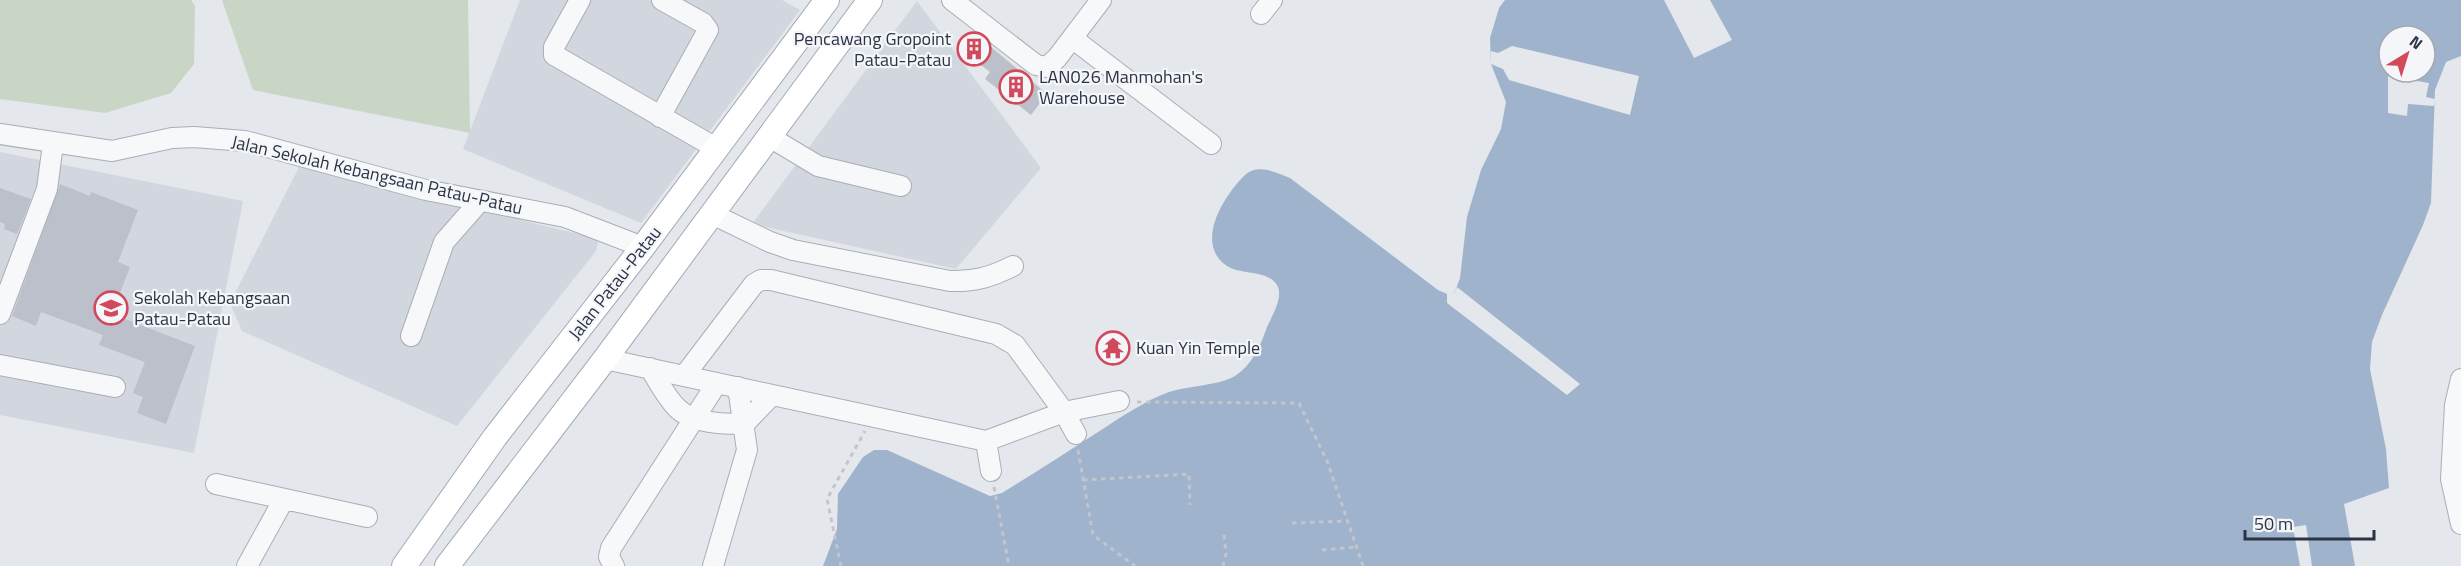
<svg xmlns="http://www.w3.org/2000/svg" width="2461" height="566" viewBox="0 0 2461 566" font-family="'Titillium Web',sans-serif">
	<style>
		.built { fill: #d2d6de }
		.green { fill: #c9d6c5 }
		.water { fill: #9fb4cc; fill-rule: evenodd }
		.pier { fill: #e4e7ec }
		.building { fill: #bbc0ca }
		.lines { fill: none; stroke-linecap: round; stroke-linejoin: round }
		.minor-casing { stroke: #a9aeb7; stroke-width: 22 }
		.major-casing { stroke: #a3abb8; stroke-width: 26 }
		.path { stroke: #c2c5cb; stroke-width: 3; stroke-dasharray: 4.5 4.5; stroke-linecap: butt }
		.minor { stroke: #f7f8fa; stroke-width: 20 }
		.major { stroke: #fff; stroke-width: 24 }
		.labels { text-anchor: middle; stroke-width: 4.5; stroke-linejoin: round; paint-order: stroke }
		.poi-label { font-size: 18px; fill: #2b3445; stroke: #f4f6f9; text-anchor: start }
		.street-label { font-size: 18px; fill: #2b3445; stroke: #f4f6f9 }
	</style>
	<rect width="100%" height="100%" fill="#e4e7ec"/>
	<path class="built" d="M520,0h262l18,10 -159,213 -178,-74z
		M917,1l124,167 -85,101 -204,-45z
		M0,152l243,49 -49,252 -194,-38z
		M299,167l288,69 11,6 -2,9 -139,175 -215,-95 -12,-28z"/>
	<path class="green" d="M0,0h191l4,6 -1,58 -23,29 -66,20 -105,-14z
		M222,0h246l2,133 -217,-43z"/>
	<path class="water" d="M1505,0h956v56l-15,6 -11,28 -4,113 -8,22 -41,90 -10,27 -2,27 16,80 3,39 -45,16 11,62h-1532l14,-37 1,-35 25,-37 11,-7h13l103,46 12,-3c32,-20 64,-40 96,-61 22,-14 46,-31 71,-40 18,-6 52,-7 66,-16 17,-11 26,-31 32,-49 5,-11 17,-30 10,-42 -9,-15 -36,-10 -50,-19 -33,-22 -4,-69 17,-90 13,-13 31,-4 46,2l148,112 9,4h7l6,-16 7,-61 14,-47 20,-41 5,-27 -15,-38 -1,-26 9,-30zM2389,36h36v36h-36z"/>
	<path class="pier" d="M1664,0h46l22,40 -38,18z
		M1512,46l127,30 -9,39 -121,-35 -6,-11 -12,-5v-13l7,2z
		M2388,76l41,7 -3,14 9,2 -1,7 -26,-2 -1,12 -19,-3z
		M1457,287l123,97 -13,11 -120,-92v-9h7z
		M2306,525l6,41h-12l-7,-39z"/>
	<path class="building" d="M970,36l17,13 3,-3 57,48 -16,21 -46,-36 5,-7 -30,-23z
		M60,184l30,12 1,-4 47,18 -20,52 12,5 -18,47 83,32 -29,78 -29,-11 6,-16 -10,-4 12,-31 -46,-17 4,-10 -62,-23 -5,14 -24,-10z
		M0,188l31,11 -14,35 -13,-5 1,-5 -5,-2z"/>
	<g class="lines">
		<g class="minor-casing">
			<path id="minor" d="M580,0l-26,47v8l162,93
				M952,0l84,65 11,2 10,-9 44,-58
				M1261,14l11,-14
				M1072,38l139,106
				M660,117l48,-87 -5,-7 -41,-23
				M0,134l112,17 60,-13 22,-1 51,4 181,49 139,27 78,30
				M768,136l50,30 83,20
				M712,214l58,28 23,8 157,31c24,1 41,-4 63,-15
				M0,314l47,-125 6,-45
				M411,336l33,-94 36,-41
				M605,359l381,82
				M0,365l115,22
				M650,368c8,13 16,29 27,40 15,15 48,17 68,15l27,-28
				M684,376l70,-92 7,-4h10l225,54 19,11 49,67 -78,29 5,30
				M2461,379l-6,26 -4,74 10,45
				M1076,434l-12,-22 55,-11
				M216,484l151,33
				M247,566l37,-67
				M614,566l-5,-9 2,-9 106,-165
				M713,566l34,-116 -9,-63"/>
		</g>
		<g class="major-casing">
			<path id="major" d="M404,566l91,-129 148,-190 184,-247
				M447,566l158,-207 265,-359"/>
		</g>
		<path class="path" d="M1137,402l162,1 28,58 36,105
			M1078,450l15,85 42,31
			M1083,480l106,-6 1,31
			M994,487l15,79
			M1292,523l56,-2
			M1322,550l35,-3
			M841,566l-14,-67 38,-68
			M1223,566l3,-12 -2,-20"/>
		<use href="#minor" class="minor"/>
		<use href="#major" class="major"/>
	</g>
	<defs>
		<g id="building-ring" transform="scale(1.725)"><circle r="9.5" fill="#f4f6f9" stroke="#d1495b" stroke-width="1.5"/><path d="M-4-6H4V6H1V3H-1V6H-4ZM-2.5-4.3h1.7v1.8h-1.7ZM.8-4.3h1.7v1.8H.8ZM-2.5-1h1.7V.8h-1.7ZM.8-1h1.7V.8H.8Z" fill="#d1495b"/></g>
		<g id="school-ring" transform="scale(1.725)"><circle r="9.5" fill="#f4f6f9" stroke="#d1495b" stroke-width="1.5"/><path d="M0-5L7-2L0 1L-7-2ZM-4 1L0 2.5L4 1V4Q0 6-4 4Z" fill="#d1495b"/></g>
		<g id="temple-ring" transform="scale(1.725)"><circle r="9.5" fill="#f4f6f9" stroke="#d1495b" stroke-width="1.5"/><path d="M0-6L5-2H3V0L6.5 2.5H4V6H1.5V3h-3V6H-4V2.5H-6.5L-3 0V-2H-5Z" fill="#d1495b"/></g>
	</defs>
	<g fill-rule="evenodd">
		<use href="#building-ring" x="974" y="49"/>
		<use href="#building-ring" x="1016" y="87"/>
		<use href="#school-ring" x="111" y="308"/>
		<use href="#temple-ring" x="1113" y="348"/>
	</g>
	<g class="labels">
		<g class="poi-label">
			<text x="951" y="45" text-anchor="end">Pencawang Gropoint<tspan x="951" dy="21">Patau-Patau</tspan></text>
			<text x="1039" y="83">LAN026 Manmohan's<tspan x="1039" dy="21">Warehouse</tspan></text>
			<text x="134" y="304">Sekolah Kebangsaan<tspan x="134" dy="21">Patau-Patau</tspan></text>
			<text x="1136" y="354">Kuan Yin Temple</text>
		</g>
		<g class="street-label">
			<text transform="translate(377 175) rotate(13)" y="6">Jalan Sekolah Kebangsaan Patau-Patau</text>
			<text transform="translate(615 283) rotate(-52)" y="6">Jalan Patau-Patau</text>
		</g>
	</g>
	<g transform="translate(2407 54) rotate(38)"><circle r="28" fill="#f4f6f9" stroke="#a4a8b1" stroke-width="1.5"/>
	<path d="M0-4.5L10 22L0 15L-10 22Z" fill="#d1495b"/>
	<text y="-9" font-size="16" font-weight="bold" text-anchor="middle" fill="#2b3445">N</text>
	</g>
	<path d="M2245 530v9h129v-9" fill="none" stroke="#2b3445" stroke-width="3"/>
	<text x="2254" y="530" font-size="18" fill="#2b3445" stroke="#f4f6f9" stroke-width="4.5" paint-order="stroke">50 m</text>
</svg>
